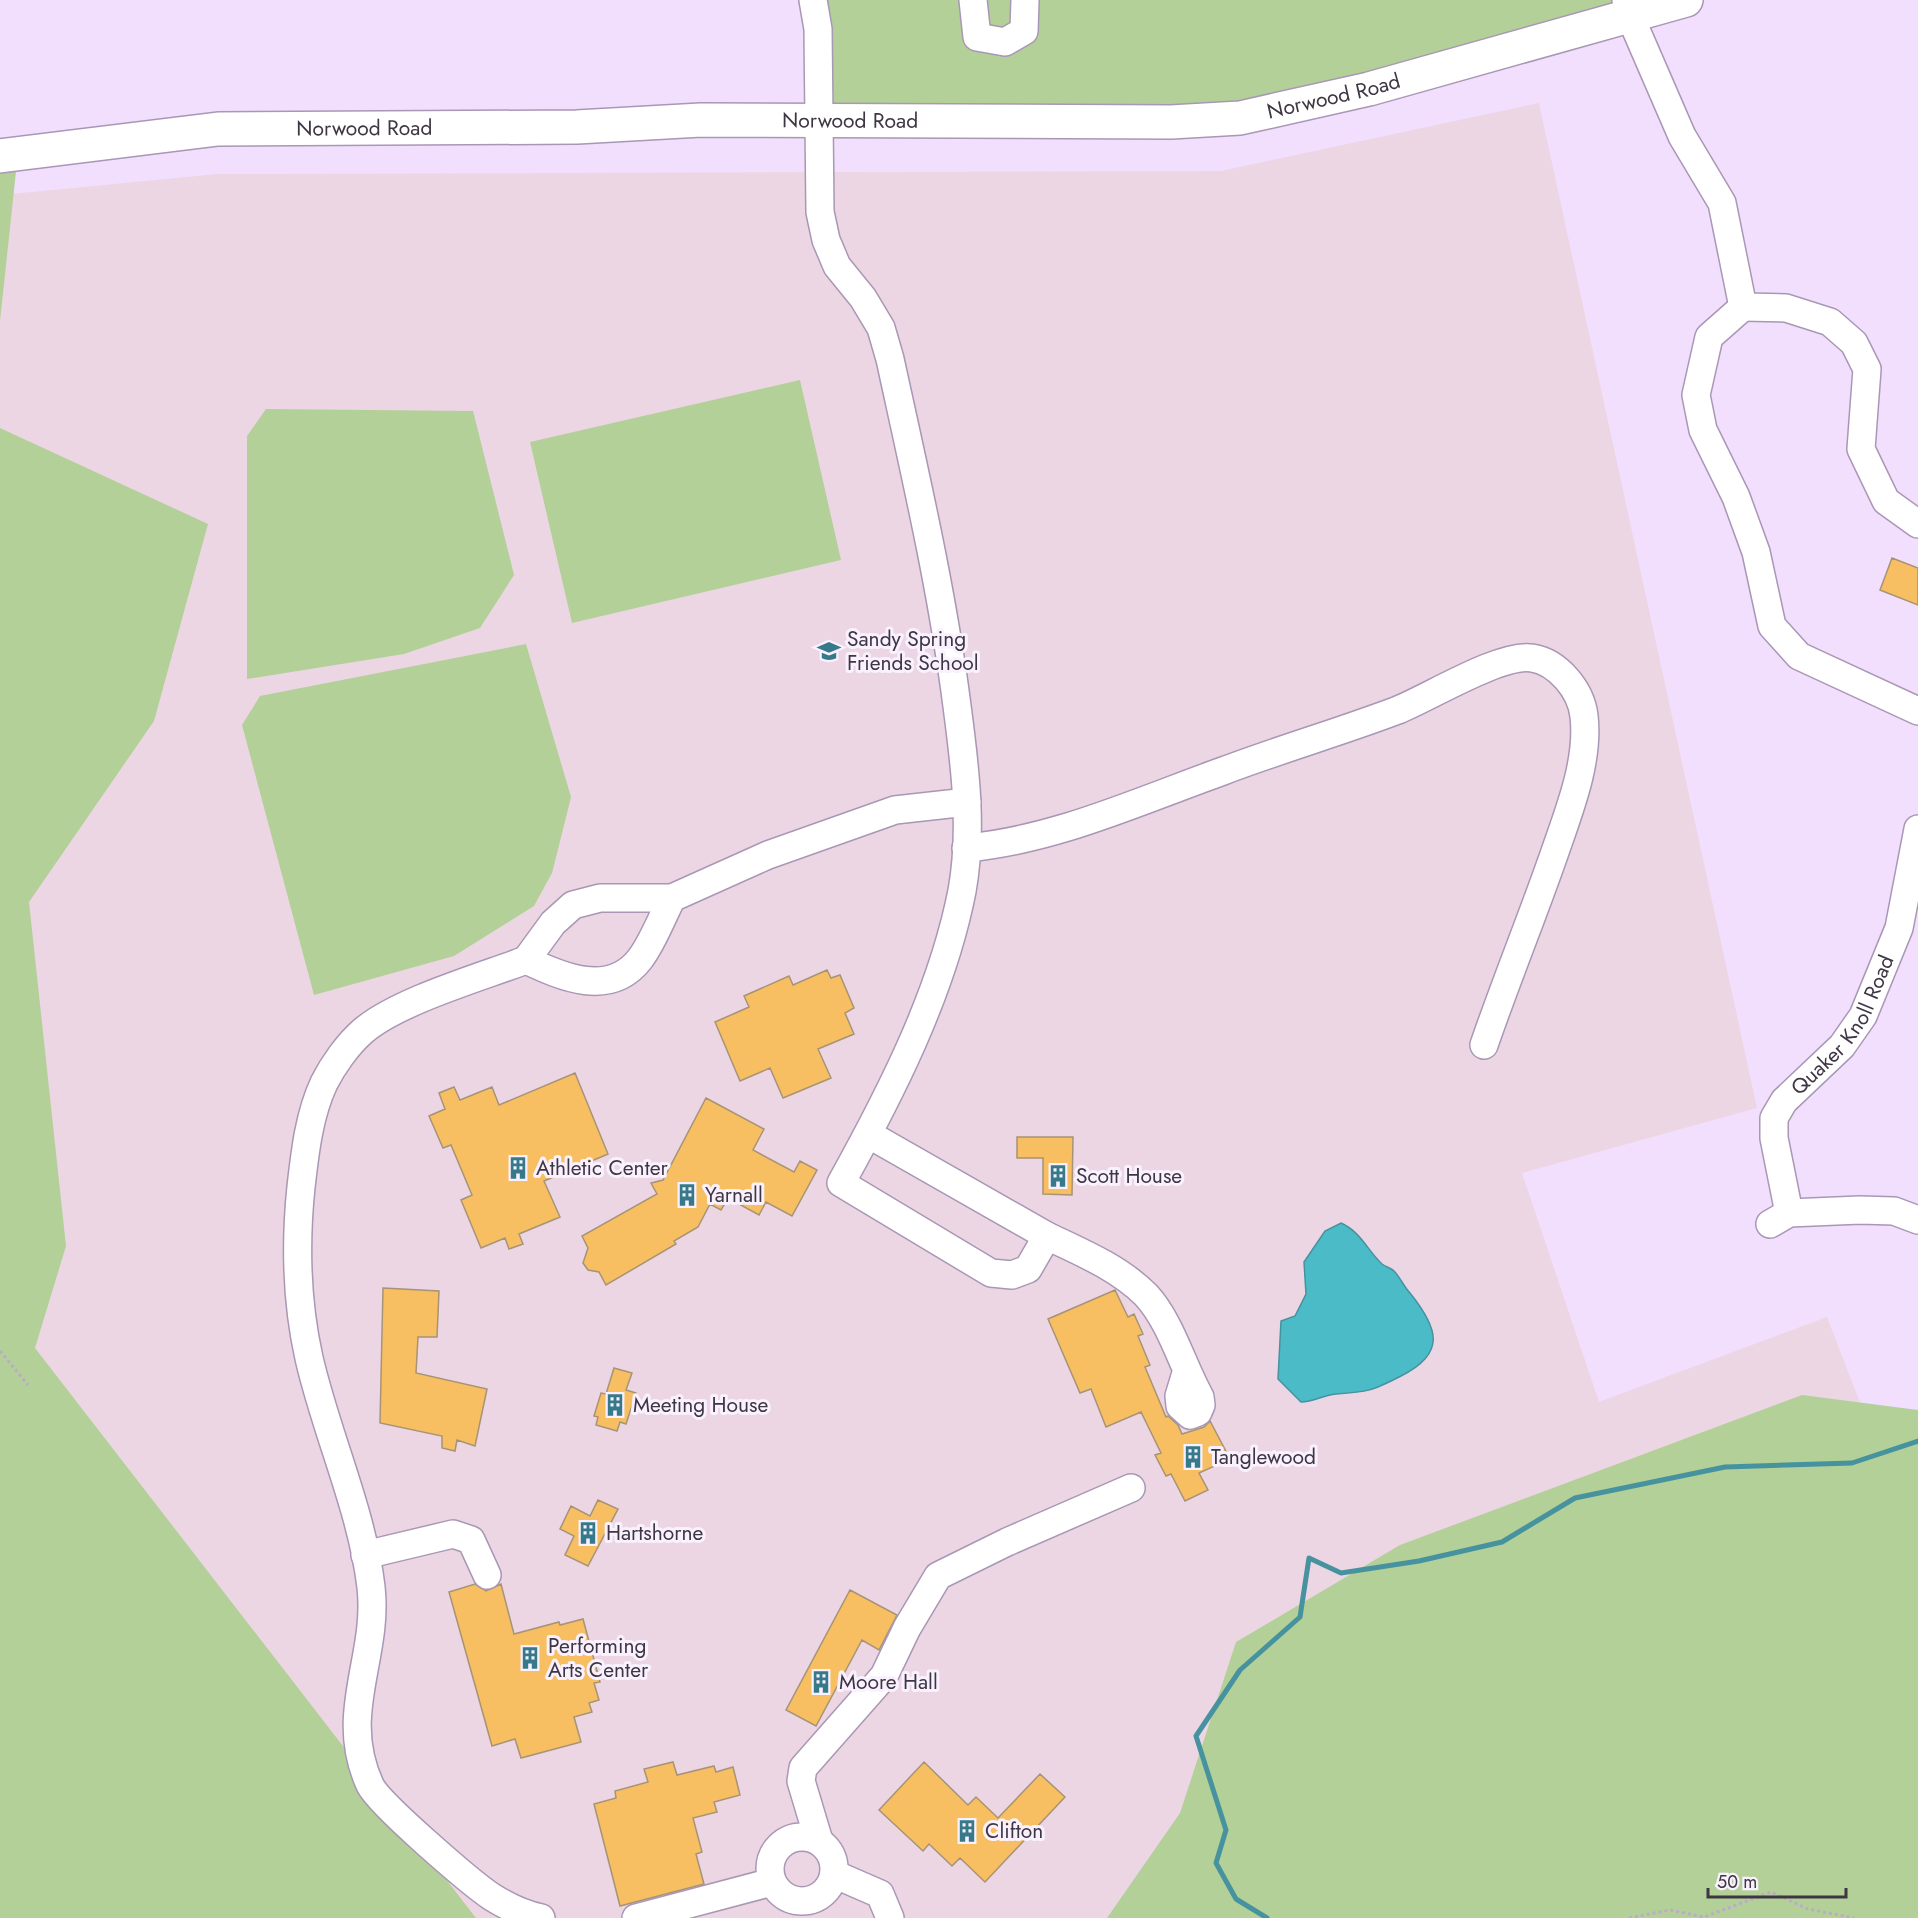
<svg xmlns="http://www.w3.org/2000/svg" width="1918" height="1918" viewBox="0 0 1918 1918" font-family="Jost,sans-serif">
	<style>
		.education { fill: #ecd6e4 }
		.green { fill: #b3d098 }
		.water { fill: #4abbc7; stroke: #46939f; stroke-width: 1.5 }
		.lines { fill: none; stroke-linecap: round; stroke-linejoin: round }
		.stream { stroke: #46939f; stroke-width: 5 }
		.building { fill: #f7bf62; stroke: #a79376; stroke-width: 1.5 }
		.minor-casing { stroke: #a997b5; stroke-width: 30 }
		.major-casing { stroke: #a997b5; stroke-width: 36 }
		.path { stroke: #bbacc5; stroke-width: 3; stroke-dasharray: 3 3; stroke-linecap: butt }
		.minor { stroke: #fff; stroke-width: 27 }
		.major { stroke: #fff; stroke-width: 33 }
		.labels { text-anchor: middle; stroke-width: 6; stroke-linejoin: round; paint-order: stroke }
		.street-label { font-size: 21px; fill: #3e3643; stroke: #f9f1fe }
		.poi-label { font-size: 21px; fill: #3e3643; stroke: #f9f1fe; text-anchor: start }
	</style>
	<rect width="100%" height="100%" fill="#f2dffe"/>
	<path class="education" d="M1539,103l218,1005 -235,65 77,229 228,-85 91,236v365h-1918v-1723l218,-21 1003,-3z"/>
	<path class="green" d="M813,0h873l-446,118 -421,4z
		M18,153l-18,168v-165z
		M800,380l41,180 -269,63 -42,-181z
		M266,409l207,2 41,164 -34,53 -76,26 -157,25v-243z
		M0,428l208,96 -54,197 -125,181 37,344 -31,102 441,570h-476z
		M526,644l45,153 -19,76 -18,33 -80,50 -140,39 -72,-270 18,-29z
		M1802,1395l116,15v508h-811l73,-105 56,-171 164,-97z"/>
	<path class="water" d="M1341,1223c20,9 26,27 41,41 4,3 9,4 12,7 6,6 10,16 16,22 28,35 37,60 -9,83 -29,15 -33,16 -65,18 -13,1 -22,8 -35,8l-23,-23 3,-58 14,-5 11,-22 -2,-32 21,-31z"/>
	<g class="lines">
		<path class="stream" d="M1267,1918l-31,-19 -20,-36 10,-33 -30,-94 44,-66 60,-53 9,-59 32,15 78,-12 83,-19 73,-44 150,-31 127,-4 66,-22"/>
	</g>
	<path class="building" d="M1892,558l26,10v37l-38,-15z
		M827,970l4,8 9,-3 14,33 -9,5 9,21 -36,15 13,29 -48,20 -13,-30 -30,13 -25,-59 34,-15 -5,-11 45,-20 4,9z
		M575,1073l33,81 -64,27 16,36 -41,17 4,10 -14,5 -4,-11 -24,10 -20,-48 11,-5 -21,-50 -8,3 -14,-32 16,-7 -6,-16 15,-6 6,13 32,-13 7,18z
		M706,1098l58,31 -11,21 41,22 6,-11 17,9 -25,46 -26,-14 -7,13 -31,-17 -7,12 -11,-6 -12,23 -24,14 2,3 -70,41 -7,-13 -11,-2 -5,-7 5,-15 -6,-12 75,-42 -6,-11 12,-3z
		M1017,1137h56l-1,58 -29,-1v-36h-26z
		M383,1288l56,3 -2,46h-19l-2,36 71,16 -12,57 -18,-6 -2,11 -13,-3v-12l-62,-13z
		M1115,1290l13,27 6,-3 9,20 -5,2 12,29 -5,2 21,50 2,-1 10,9 4,9 22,-7 6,-6 20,38 -31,14 9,17 -23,11 -14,-27 -5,2 -11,-21 6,-2 -20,-41 -35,15 -15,-38 -11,4 -32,-74z
		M614,1368l18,5 -6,17 10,3 -10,31 -6,-2 -3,9 -21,-6 2,-8 -4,-1 7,-23 5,1z
		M598,1500l20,9 -30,57 -23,-11 9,-19 -14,-7 11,-23 19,10z
		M475,1584l11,7 15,-7 13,50 45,-12 1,3 23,-6 17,63 -6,1 5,17 -10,3 3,9 -18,5 7,25 -60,16 -6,-19 -23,7 -43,-154z
		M850,1590l47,25 -18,35 -17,-10 -46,86 -30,-16z
		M673,1762l4,13 37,-9 2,6 17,-5 7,28 -26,7 3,10 -24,6 9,34 -6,2 8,30 -84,22 -26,-102 22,-6 -1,-7 33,-9 -4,-13z
		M924,1762l44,43 8,-8 22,21 42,-44 25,23 -80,85 -25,-24 -8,8 -23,-22 -6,7 -44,-41z"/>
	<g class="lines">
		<g class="minor-casing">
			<g id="minor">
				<path d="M813,0l5,29 2,183 6,28 11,26 26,32 18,30 9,31c25,115 52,230 67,347 8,60 16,124 5,185 -20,102 -71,202 -121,292l150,90 21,2 16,-6 19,-33 -179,-102"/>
				<path d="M973,0l4,37 28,5 19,-11 1,-31"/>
				<path d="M1626,0l4,16 52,120 40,67 21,104 43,1 44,14 24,21 13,26 -6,80 25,52 32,23"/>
				<path d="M1743,307l-34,30 -13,58 7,35 33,67 20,55 16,74 27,30 119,55"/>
				<path d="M966,848c89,-8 173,-47 257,-77 58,-22 117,-39 175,-61 32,-13 103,-57 134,-52 26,4 49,32 52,58 5,43 -13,90 -27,130 -23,67 -50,132 -73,199"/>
				<path d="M672,898c-10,19 -19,44 -32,61 -30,39 -78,18 -114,1l27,-37 20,-18 27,-7h72l96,-43 127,-45 72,-8"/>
				<path d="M526,960c-45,17 -128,41 -163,71 -15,13 -30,34 -39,52 -15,32 -19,69 -23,104 -6,58 -5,113 8,171 17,75 53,152 62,229 8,71 -34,126 -1,198 9,19 101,98 122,112 16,10 30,17 49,21"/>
				<path id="s1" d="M1789,1213l-15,-75v-20l10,-17 58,-55 21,-30 36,-88 19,-99"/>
				<path d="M1770,1224l19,-11 71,-3 34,1 24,9"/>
				<path d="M1047,1236c34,16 72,32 99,59 25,27 36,70 54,102l1,8 -3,7 -8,3 -10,-9 -1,-10 7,-23"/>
				<path d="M365,1555l88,-21 18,6 16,35"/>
				<circle cx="802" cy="1869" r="32"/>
				<path d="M819,1841l-18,-60 2,-13 81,-92 23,-48 31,-52 69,-34 124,-54"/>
				<path d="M834,1874l46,20 10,24"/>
				<path d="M636,1918l136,-36"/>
			</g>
		</g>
		<g class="major-casing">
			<g id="major">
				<path id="s2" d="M0,156l218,-27 359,-2 124,-7 470,2 69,-4 129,-29 317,-89"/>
			</g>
		</g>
		<path class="path" d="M0,1351l28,34
			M1629,1918l41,-8 34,7 67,-25 37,17 46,9"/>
		<use href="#minor" class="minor"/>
		<use href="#major" class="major"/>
	</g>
	<defs>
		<g id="school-bare" transform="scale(1.8)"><path d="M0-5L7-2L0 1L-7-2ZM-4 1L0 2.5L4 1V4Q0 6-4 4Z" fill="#36798a" stroke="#f9f1fe" stroke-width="2.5" paint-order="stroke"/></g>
		<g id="building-bare" transform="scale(1.8)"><path d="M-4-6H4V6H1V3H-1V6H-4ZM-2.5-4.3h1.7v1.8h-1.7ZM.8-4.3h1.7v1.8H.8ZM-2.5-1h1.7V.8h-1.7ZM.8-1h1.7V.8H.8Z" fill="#36798a" stroke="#f9f1fe" stroke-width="2.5" paint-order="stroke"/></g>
	</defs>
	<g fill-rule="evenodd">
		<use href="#school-bare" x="829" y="651"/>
		<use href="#building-bare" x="518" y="1168"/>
		<use href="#building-bare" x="1058" y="1176"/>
		<use href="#building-bare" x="687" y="1195"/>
		<use href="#building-bare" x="615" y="1405"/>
		<use href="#building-bare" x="1193" y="1457"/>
		<use href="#building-bare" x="588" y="1533"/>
		<use href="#building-bare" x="530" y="1658"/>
		<use href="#building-bare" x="821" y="1682"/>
		<use href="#building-bare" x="967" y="1831"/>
	</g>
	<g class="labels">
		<g class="street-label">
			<text dy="7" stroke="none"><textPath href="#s2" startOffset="1338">Norwood Road</textPath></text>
			<text dy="7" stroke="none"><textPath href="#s2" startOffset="852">Norwood Road</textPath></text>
			<text dy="7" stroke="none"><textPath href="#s2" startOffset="366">Norwood Road</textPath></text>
			<text dy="7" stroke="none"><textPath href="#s1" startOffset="214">Quaker Knoll Road</textPath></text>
		</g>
		<g class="poi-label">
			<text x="847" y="646">Sandy Spring<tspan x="847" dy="24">Friends School</tspan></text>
			<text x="536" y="1175">Athletic Center</text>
			<text x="1076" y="1183">Scott House</text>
			<text x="705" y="1202">Yarnall</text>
			<text x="633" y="1412">Meeting House</text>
			<text x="1211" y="1464">Tanglewood</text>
			<text x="606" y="1540">Hartshorne</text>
			<text x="548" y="1653">Performing<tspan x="548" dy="24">Arts Center</tspan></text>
			<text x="839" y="1689">Moore Hall</text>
			<text x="985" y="1838">Clifton</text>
		</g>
	</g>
	<path d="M1708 1888v9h138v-9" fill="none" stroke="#3e3643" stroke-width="3"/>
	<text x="1717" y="1888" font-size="18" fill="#3e3643" stroke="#f9f1fe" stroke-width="4.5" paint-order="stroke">50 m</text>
</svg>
